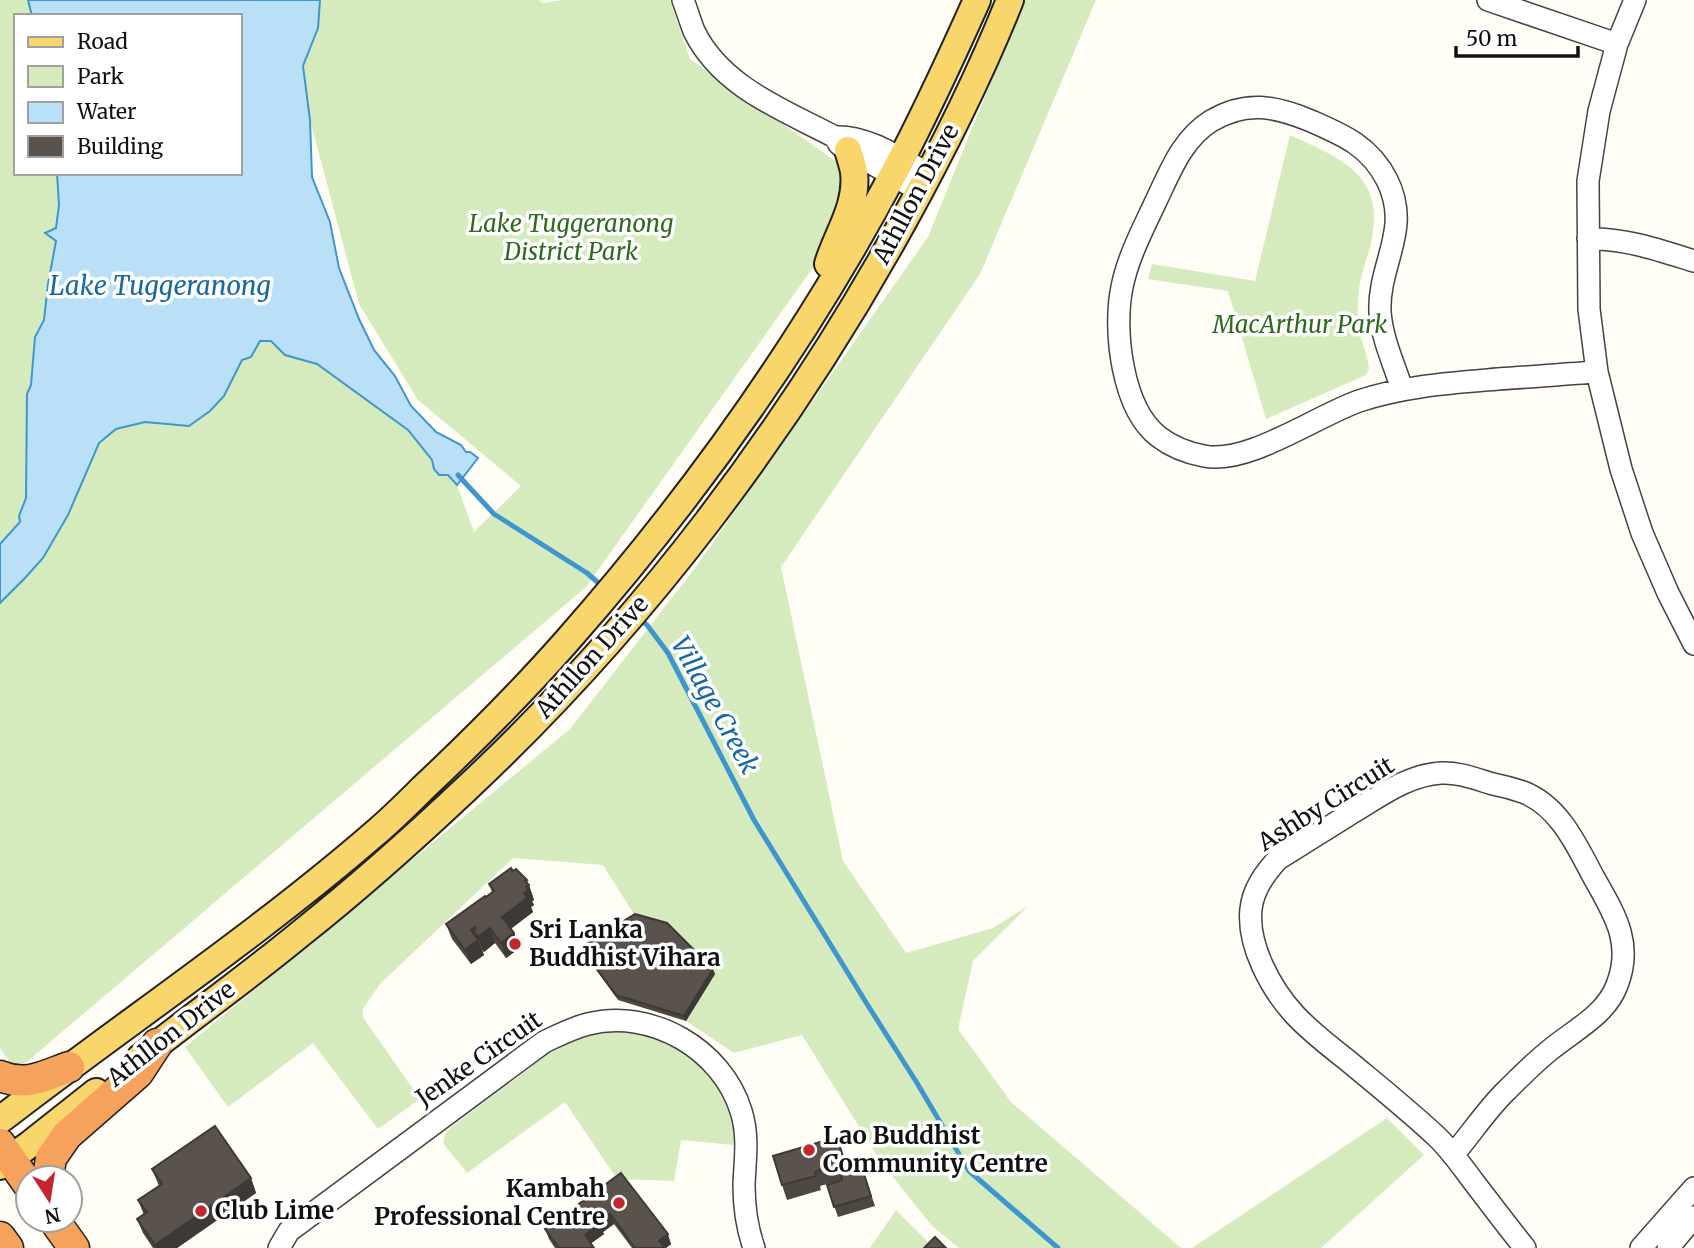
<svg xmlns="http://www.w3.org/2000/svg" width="1694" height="1248" viewBox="0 0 1694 1248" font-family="Merriweather,serif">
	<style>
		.green { fill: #d5ebbd }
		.water { fill: #b9e0f7; stroke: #3f96cf; stroke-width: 2 }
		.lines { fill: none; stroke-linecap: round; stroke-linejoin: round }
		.stream { stroke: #3f96cf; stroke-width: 5 }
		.minor-casing { stroke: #444; stroke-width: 24 }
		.major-casing { stroke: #222; stroke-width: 30 }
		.highway-casing { stroke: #222; stroke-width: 33 }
		.minor { stroke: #fff; stroke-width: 21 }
		.major { stroke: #f9d66b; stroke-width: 26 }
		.highway { stroke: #f5a25d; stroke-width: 30 }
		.wall { fill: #4d4742 }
		.shaded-wall { fill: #3f3936 }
		.building { fill: #5a524d; stroke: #3f3936; stroke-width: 2 }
		.poi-dot { fill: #c4262e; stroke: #fff; stroke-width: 2.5 }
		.labels { text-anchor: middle; stroke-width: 7; stroke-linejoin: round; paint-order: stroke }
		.street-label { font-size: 24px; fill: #111; stroke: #fff }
		.park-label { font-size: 24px; font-style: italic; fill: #2f6b1f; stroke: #fff }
		.poi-label { font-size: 24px; font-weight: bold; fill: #111; stroke: #fff; text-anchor: start }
		.water-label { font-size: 26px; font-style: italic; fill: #1768a6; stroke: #fff }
	</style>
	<rect width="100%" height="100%" fill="#fffdf5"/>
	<path class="green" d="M0,0h28l4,16h-16v157h41l2,32 -3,36 -8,43 -4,36 -9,17 -4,48 -4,9 -1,104 -7,18 1,6 -20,22z
		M320,0h219l4,3 19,-3h108l20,59 181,127 -285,401 -570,484 -16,-23v-445l25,-25 18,-20 25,-43 31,-72 17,-14 29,-7 44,4 35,-30 18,-36 9,-3 9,-16h11l14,14 32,9 91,66 24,30 2,9 14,6 9,10 17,47 47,-46 -103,-86 -59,-96 -49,-184 -7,-54 15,-38z
		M1024,0h72l-116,274 -199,293 62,294 63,92 87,-25 35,-22 -55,55 -15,68 53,73 170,146h-222l-27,-22 -51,-64 -79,-127 -68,18 -48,-32 29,-47 -78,-55 -34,-54 -90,-7 -133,126 -18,26 2,9 56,80 -42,30 -65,-86 -85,64 -43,-60 385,-318 125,-161 233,-331z
		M1290,135c44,21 92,36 83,97 -2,19 -12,38 -14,57 -2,16 -2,33 2,49 3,10 7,20 8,31l-3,6 -100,44 -38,-128 -80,-12 4,-15 103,17z
		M612,1031c21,1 40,2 59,12 30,16 72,66 62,102l-52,-5 -7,41 -57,-2 -52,-77 -98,71 -24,-30 2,-9 5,-6 105,-79 25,-12z
		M1387,1118l37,37 -103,93h-129z
		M896,1210l38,38h-64z"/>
	<path class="water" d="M28,0h292l-2,28 -15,38 7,54 2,57 18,45 9,46 20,51 15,31 21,26 16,30 25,26 25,13 5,7h4l8,6 -21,27 -9,-10h-9l-5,-6 -2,-9 -24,-30 -91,-66 -32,-9 -14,-14h-11l-9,16 -9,3 -18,36 -14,15 -21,15 -44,-4 -29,7 -17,14 -31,72 -25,43 -18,20 -25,25v-59l20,-22 -1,-6 7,-18 1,-104 4,-9 4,-48 9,-17 4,-36 8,-43 -11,-8 11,-5 3,-23 -2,-32h183v-157h-208z"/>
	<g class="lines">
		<path class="stream" d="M458,475l36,39 93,59 15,13
			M638,618l9,7 21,28 86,167 113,184 50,79 52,88 89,77"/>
		<g class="minor-casing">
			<path id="minor" d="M683,0c4,10 7,21 11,31 27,56 90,79 141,106l4,7 9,6 72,41
				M1488,0l129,44
				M1635,0l-18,44 -18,67 -11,70 1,128 8,63 24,97 21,64 26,60 26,51
				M835,137c32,-2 66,22 94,37
				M1588,239c37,-1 71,11 106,22
				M1402,389c-8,-25 -20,-50 -22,-77 -2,-49 32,-82 7,-132 -17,-34 -44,-45 -76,-59 -36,-15 -65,-21 -100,0 -29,18 -41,51 -55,80 -13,28 -28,56 -34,86 -9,43 0,122 37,150 13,10 29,16 45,19 44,9 112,-40 155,-55 45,-15 92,-18 139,-22 33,-2 66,-5 99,-7
				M1453,1155c18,-21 34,-46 54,-65 14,-14 28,-28 43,-40 24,-20 56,-35 67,-65 17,-43 -4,-73 -24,-109 -17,-32 -34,-70 -70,-84 -9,-3 -20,-6 -30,-8 -17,-5 -35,-12 -52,-11 -34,2 -62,24 -91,41 -24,15 -48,30 -72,45 -13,14 -25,30 -27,50 -4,36 20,80 44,106 15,16 34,31 52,45 30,25 60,49 89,76 14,13 25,29 37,45 17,22 34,45 52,67
				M279,1248l10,-17 255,-189c15,-7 28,-14 44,-18 63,-16 134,25 153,87 8,25 4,48 3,74 0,21 3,43 10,63
				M1641,1248l53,-60
				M1668,1248l26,-31"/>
		</g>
		<g class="major-casing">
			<path id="major" d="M828,264c9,-30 30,-58 26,-92 -1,-7 -4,-15 -6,-22
				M140,1058c53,-42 108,-81 160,-124 58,-46 114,-96 168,-147 174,-163 321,-358 436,-567 39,-71 76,-145 106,-220
				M0,1120c124,-96 255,-183 373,-285 18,-15 34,-31 50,-47 50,-47 98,-95 143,-146 127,-144 239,-301 329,-471 30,-56 56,-113 82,-171
				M0,1166l29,-21 67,-53"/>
		</g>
		<g class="highway-casing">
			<path id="highway" d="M0,1076c26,11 44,0 69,-9
				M0,1144l28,40
				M48,1178l3,-20 16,-23 71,-62 19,-29
				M54,1220l20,28
				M0,1237l8,11"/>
		</g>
		<use href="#minor" class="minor"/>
		<use href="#major" class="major"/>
		<use href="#highway" class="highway"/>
	</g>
	<path class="wall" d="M513,871l14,9 7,20 -2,1 2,4 -3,2 2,5 -22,17 3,4 6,15 -14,10 -11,-15 -11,9 -2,-2 2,5 -13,9 -19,-25 -6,-15 46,-32 -3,-8z
		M581,947l134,27 -29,47 -68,-21 -35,-48z
		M842,1152l6,20 13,3 3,-1 11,32 -37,11 -11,-32 15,-5 -22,6 1,4 -34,10 -5,-15z
		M152,1169l99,9 5,15 -79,55h-24l-10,-15 -6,-14 7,-4 -6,-15 21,-14z
		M621,1173l50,71 -5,4h-34l-18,-24 -11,8 1,2 -13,9 3,5h-39l-6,-9 -4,-10z"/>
	<path class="shaded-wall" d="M529,885l5,15 -2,1 2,4 -3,2 2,5 -26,19 -5,-14 22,-24 2,-6z
		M475,927l15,1 5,15 -11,9 -6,-15 -5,-6 4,10 1,-1 6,15 -13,9 -6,-14 6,-20z
		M514,933l6,15 -14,10 -5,-15z
		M713,969l2,5 -29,47 -2,-5z
		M251,1178l5,15 -79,55h-21l-1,-3z
		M610,1214l4,10 -11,8 1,2 -15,11 -4,-10 14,-13z
		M668,1234l3,10 -5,4h-4l-3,-7z"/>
	<path class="building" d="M511,868l2,3 3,-2 11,11 -2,1 4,4 -3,2 2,4 -4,2 3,5 -25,19 12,16 -13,10 -11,-15 -12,9 -5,-6 3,-2 -1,-2 -4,3 7,10 -13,10 -19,-26 39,-28 1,1 8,-6 -5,-7z
		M635,914l32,9 46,46 -29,47 -68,-21 -35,-48z
		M215,1126l36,52 -96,67 -18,-26 10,-7 -9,-12 24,-16 -10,-15z
		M837,1137l8,26 -30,9 1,4 -34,9 -9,-29z
		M859,1169l2,6 3,-1 7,22 -37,11 -7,-22 15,-5 -1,-6z
		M621,1173l47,61 -9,7 6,7h-30l-25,-34 -11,8 1,2 -15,11 9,13h-35l-14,-19z
		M935,1237l11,11h-22z"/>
	<g class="poi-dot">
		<circle cx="515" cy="944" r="7"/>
		<circle cx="809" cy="1150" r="7"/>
		<circle cx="619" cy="1203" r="7"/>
		<circle cx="201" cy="1211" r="7"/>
	</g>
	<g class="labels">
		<g class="street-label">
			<text transform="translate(916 194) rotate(-62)" y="8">Athllon Drive</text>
			<text transform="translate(592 657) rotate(-48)" y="8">Athllon Drive</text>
			<text transform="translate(1326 804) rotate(-32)" y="8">Ashby Circuit</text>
			<text transform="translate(171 1034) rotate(-38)" y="8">Athllon Drive</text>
			<text transform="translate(479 1059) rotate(-35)" y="8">Jenke Circuit</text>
		</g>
		<g class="park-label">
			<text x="571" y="232">Lake Tuggeranong<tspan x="571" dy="28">District Park</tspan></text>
			<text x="1300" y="333">MacArthur Park</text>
		</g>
		<g class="poi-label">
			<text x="529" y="938">Sri Lanka<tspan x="529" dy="28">Buddhist Vihara</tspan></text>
			<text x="823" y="1144">Lao Buddhist<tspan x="823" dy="28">Community Centre</tspan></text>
			<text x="605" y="1197" text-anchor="end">Kambah<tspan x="605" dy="28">Professional Centre</tspan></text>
			<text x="215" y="1219">Club Lime</text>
		</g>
		<g class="water-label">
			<text x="160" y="295">Lake Tuggeranong</text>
			<text transform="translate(715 705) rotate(61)" y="9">Village Creek</text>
		</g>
	</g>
	<rect x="14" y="14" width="228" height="161" fill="#ffffff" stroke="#a0a0a0" stroke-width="2"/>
	<rect x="28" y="37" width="35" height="10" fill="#f9d66b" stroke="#a0a0a0" stroke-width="2"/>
	<text x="77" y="49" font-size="21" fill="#111111">Road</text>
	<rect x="28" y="66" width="35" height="21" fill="#d5ebbd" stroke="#a0a0a0" stroke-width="2"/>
	<text x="77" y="84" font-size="21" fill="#111111">Park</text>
	<rect x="28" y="102" width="35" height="21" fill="#b9e0f7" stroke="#a0a0a0" stroke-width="2"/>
	<text x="77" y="119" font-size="21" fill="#111111">Water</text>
	<rect x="28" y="136" width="35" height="21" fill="#5a524d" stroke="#a0a0a0" stroke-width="2"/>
	<text x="77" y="154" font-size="21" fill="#111111">Building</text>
	<g transform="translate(49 1199) rotate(168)"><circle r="33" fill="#ffffff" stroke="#a0a0a0" stroke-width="2"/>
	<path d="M0-5L12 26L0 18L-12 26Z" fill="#c4262e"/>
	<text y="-10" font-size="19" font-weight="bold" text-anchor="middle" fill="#111111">N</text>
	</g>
	<path d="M1456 46v10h122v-10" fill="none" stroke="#111111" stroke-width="3.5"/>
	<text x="1466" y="46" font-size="21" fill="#111111" stroke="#ffffff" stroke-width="5" paint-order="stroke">50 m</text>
</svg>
